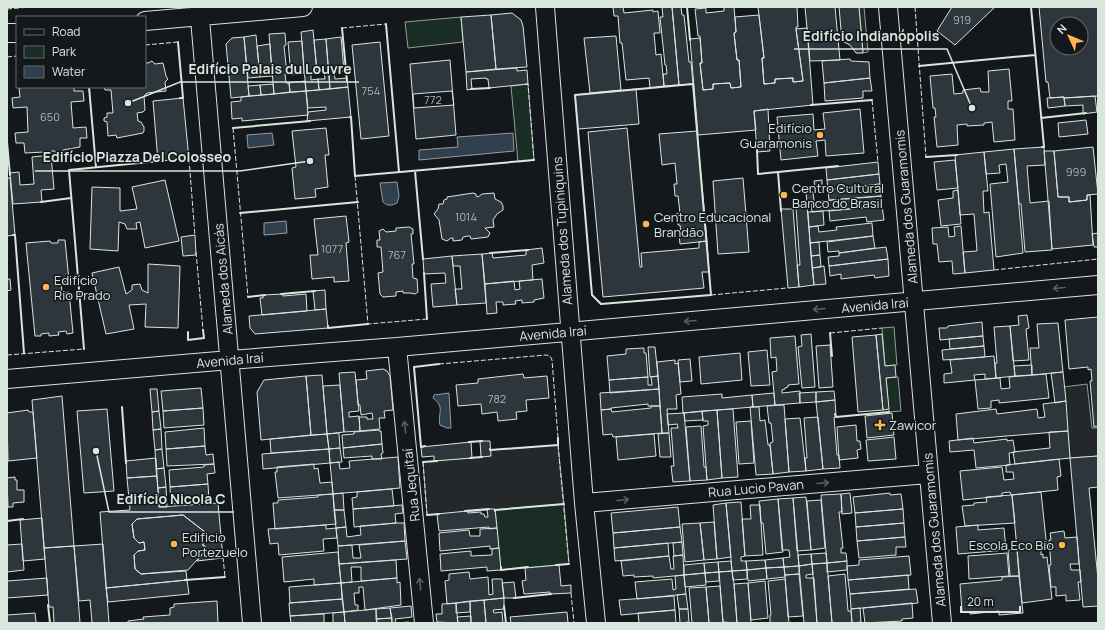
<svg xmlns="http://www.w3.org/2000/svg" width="1105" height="630" viewBox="0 0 1105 630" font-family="Manrope,sans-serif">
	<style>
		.green { fill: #1a2d24; stroke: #939e99 }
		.parking { fill: #24282b; stroke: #939e99 }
		.water { fill: #2f3f4d; stroke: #939e99 }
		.building { fill: #2c363c; stroke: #d8e6dc; fill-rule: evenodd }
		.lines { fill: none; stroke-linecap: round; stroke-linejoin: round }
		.street-casing { stroke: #d8e6dc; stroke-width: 20 }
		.street { stroke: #14181c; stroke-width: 18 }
		.fence { stroke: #d8e6dc; stroke-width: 1; stroke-dasharray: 5 2; stroke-linecap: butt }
		.wall { stroke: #d8e6dc; stroke-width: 2 }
		.oneway { stroke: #59605f }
		.poi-dot { fill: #ffb74d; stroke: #14181c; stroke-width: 1.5 }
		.labels { text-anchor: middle; stroke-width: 3; stroke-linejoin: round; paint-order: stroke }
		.number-label { font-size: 11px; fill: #adbab4 }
		.poi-label { font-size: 13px; fill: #d8e6dc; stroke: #14181c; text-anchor: start }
		.street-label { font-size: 13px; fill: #d8e6dc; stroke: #14181c }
		.leader { fill: none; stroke: #d8e6dc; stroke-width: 1.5 }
		.callout-dot { fill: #d8e6dc; stroke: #14181c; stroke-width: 1.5 }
		.callout-label { font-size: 14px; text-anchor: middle; font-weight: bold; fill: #d8e6dc; stroke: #14181c; stroke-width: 3; stroke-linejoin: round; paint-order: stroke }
	</style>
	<rect width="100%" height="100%" fill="#14181c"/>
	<path class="green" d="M859,7h5l4,45 -5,1z
		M461,17l2,25 -55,6 -3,-26z
		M528,84l6,76 -16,2 -7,-76z
		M894,327l3,38 -12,1 -3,-38z
		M898,377l3,34 -12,1 -3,-34z
		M564,504l5,60 -68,6 -6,-60z"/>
	<path class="parking" d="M1087,384l5,44h6v28l-28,2 -6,-71z
		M558,445l6,59 -137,11 -4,-53 67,-6v-6z"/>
	<path class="water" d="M272,133l2,12 -26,3 -1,-13z
		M513,133l1,18 -95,9v-10l39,-3 -1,-10z
		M397,182l2,14 -2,7c-5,3 -10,3 -14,-1l-3,-19z
		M286,221l1,12 -23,2v-12z
		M449,393l2,35h-4l-7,-3c-3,-12 6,-17 -7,-27l1,-3z"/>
	<path class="building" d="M613,7h10l1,6 29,-3v2l5,-1 2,22h-6l2,22 5,-1 3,32 -14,2 -1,-10 -23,2 -4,-37h-2l-2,-27h-4z
		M662,7h10l7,78 -15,1 -1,-12h4l-1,-9h-1l-5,-48h3z
		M672,7h9l1,8h2l5,47h2l2,22 -14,1z
		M724,7h10l2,25 -2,1 3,27h2l2,27 -10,1 -1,-5 -17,1v5l-10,1 -3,-27h2l-2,-27h-2l-3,-27 11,-1v5l18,-2z
		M758,7h39l1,20h-2v2l7,52 -10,1v-4l-18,1v4l-11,1 -2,-26h2z
		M805,7h30l5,53 -30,1z
		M839,7h20l4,46h-7l-6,-8 -8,-4z
		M952,7h43l-40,38 -18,-14z
		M1039,7h59v89l-34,2v-1l-14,1 -2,-16h-2zM1057,24h24v24h-24z
		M512,13l9,7 2,6 4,41 -31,2 -5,-54z
		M491,15l5,54 -30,3 -5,-55z
		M759,15l5,43h-2l2,26 11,-1v-4l18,-1v4l10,-1 -7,-52 11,-1 6,77 -59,6 2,19 -58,5 -8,-96 10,-1 2,25h-2l3,27 10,-1v-5l17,-1 1,5 10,-1 -2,-27h-2l-3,-27 2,-1 -1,-15z
		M313,30l4,42 -6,1v7l7,-1 1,11 -13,1 -5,-59z
		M285,33l1,12 -2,1 3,28h-2l1,9h3l1,9 -16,2 -5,-60z
		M256,35l4,42 -12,1 -4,-41z
		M616,36l5,54 -31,3 -6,-55z
		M244,37l5,59 -18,2 -5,-54 6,-6z
		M341,37l3,34 -10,1 1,7 12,-1 1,9 -18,2 -4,-50z
		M326,39l4,50 -11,1 -1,-11h7l-1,-7h-7l-3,-32z
		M302,41l2,32 -13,2 -3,-33z
		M380,42l9,94 -28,3 -9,-94z
		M270,44l2,32 -12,1 -3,-31z
		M850,59l1,2 18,1 1,16 -46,5 -2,-22z
		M450,60l6,75 -40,4 -6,-75z
		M152,61l3,3 8,-1 3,13 2,3 -3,3 1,9 -19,2 -3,3 1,14 -2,2 -6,1 1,8 3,1 3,5v4l-1,2 -26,5 -1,-3 -8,1 -1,-14 -3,-1v-3l3,-1v-4h6l-2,-23h-6l-1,-3h41v-24h3z
		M517,68v3l10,-1 1,14 -39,4 -1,-9h-2v-1l-15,1 1,10 -5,1 -1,-18z
		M1009,69l3,32h-4v8h5l2,31 -21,2 -2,-20 -8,1v2l-17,1v-2l-10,1 1,20 -21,2 -3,-30h2l-1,-9h-2l-3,-32 22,-2 2,20 9,-1v-3l17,-2 1,4h8l-1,-21z
		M870,78l2,13h-9v7l-38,3 -1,-18z
		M305,81l1,10 -16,1 -1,-9z
		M273,84l1,10 -13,1 -1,-10z
		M260,85l1,10 -12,1 -1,-10z
		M24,87h50v4h9l1,10 -13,1 2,26 13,-1 1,11h-7v9l-17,3 -3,3h-5v-2h-4v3h-4l-3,-2 -19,1 -1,-10h-8l-1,-10 13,-1 -1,-25 -14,1 -1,-10 8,-1 -1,-9z
		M348,87l3,30 -44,4 1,-9 18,-2v-3l-18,1 -2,-17z
		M636,89l3,35 -61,5 -3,-34z
		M306,91l2,24 -66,6v-3l-10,1 -1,-17 10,-1v-4z
		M452,91l2,14 -40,3 -1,-14z
		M1095,96l2,16 -14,2v-9l-18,1 -1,-8z
		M1064,97l1,9 -17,2 -1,-10z
		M183,98l6,61 -31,2 -5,-60z
		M768,109l2,42 -13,1 -3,-41z
		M860,109l4,44 -38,3 -1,-16 -9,1 2,15 -37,4 -4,-43 36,-3 1,16 11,-1 -2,-16z
		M1086,120l2,14 -29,3 -1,-14z
		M326,128l3,27h-4l3,32 -13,2 1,8 -21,2 -3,-31 4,-1 -4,-36z
		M627,128l13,139h2l-1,-14 58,-5v-6l8,-1 2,31h-7l2,16 -101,9 -15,-165z
		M697,131l10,110 -27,3 -1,-10 2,-1 -1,-8h-2l-2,-11 4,-1 -2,-17h-3l-1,-12h3l-2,-21 -13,2 -3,-31z
		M1044,147l1,18 -18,1 3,37 19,-2 3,49 -27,2 -4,-48h-2l-5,-55z
		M1093,147l5,47 -11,1v5l-18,2v-5h-11l-4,-46z
		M1014,149l9,104 -27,4 -6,-73 18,-2 -2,-18 -7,1 1,8 -14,1 -2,-22z
		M1044,151h10l4,46h11v5l18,-2v-5h3l3,50 -41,4z
		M984,152l4,39h-5l1,22 5,-1 5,58 -29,3 -2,-21 14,-1 -3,-37 -14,1 -5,-60z
		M51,155l3,34 -13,1 1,12 -29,2 -3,-31 9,-1 1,13 14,-1 -2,-27z
		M955,160l3,28 -21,2 -3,-28z
		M878,162l1,12 -52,6 -1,-12z
		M879,174l1,10 -52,6 -1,-10z
		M7,178h3l5,57 -8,1z
		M743,178l6,74 -31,2 -5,-73z
		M165,180l14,61 -34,7 -5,-26 -4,1 1,6h-10l-2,-5 -6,-2 -1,29 -28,-2 2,-62 28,1v23l17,-2 -5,-22z
		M822,180v6l-7,1 -1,-6z
		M880,184l1,12 -52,4 -1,-10z
		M958,190l3,34 -20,2 -3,-26 15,-2v-7z
		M813,192l1,9 -7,1 -1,-9z
		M473,193l3,1v2l2,1 4,-3 12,-1 1,6 6,3 2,4v4l-6,4 -4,6 1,7 -9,1 5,5 -2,4 -17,2 -1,-3h-2l-5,1 -1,3 -9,1v-3h-2l-4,3 -5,-2 -3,-19 -5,-6 4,-5 1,-5h4l1,-4 3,-1v-2z
		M881,196l1,10 -70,6 -1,-10z
		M882,206l2,14 -17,2 -1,-5 -36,4 -1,-10z
		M807,207l7,78 -15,2 -2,-22h3l-4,-57z
		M781,209h12l6,78 -11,1z
		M823,211l1,14 -15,2 -1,-15z
		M346,216l3,26 -3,1 3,38 -15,1v-5l-22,2 -2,-24h8l-4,-36z
		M872,223l1,13 -63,7 -1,-16 9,-1 1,6 18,-2 -1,-3z
		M961,226l4,47 -12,1 -1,-13 -13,1 -2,-18h-4l-1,-16 16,-1 1,10 6,-1 -1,-9z
		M409,227l4,2v5h-2l3,30h-2l1,14 4,1 1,13 -3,2 -5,-1h-7v-2l-7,1v4l-13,1 -3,-3 -2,-21 5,-1 -2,-25h-4v-7h3l-1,-9 4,-2 3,3 10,-1v-3z
		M1098,233v14h-4l-2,-13z
		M195,235l1,20 -13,1 -2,-19z
		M873,236l2,12 -36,5v-2l-11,1 -1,-10z
		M58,240h7l4,41 -8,1 1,11 7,-1 4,41 -6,1 -1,-3 -8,1 1,3 -10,1v-3l-8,1v2h-6l-9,-93 24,-2 1,2h7z
		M819,242l1,13 -9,1 -1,-13z
		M886,247l2,12 -59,7 -1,-9 11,-1v-3z
		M542,248l2,15 -12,2 1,15 -48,4 -3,-30 10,-1 1,5 33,-3v-5z
		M482,254l4,49 -29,2 -2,-16h7l-2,-23h-7l-1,-10z
		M820,255l1,12 -9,1 -1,-12z
		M452,256l5,49 -24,2 -2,-23 15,-1 -1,-10 -21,1 -1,-15z
		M888,259l1,17 -14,2 -1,-3 -33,4v-5l-11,2 -1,-10z
		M148,264l32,2 -2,62 -33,-1 1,-23 -17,1 5,24 -28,5 -14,-61 27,-6 7,27 6,-4v-5l8,-1 2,6 6,3z
		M824,266l2,18 -12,1 -2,-17z
		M7,279h3l1,11 -4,1z
		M542,279l2,19 -10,2v2l-12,1v-3l-7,1 1,3 -13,1v-3h-7l1,11 -10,1 -2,-30 29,-3 1,9 5,-1 -1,-8z
		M325,290l1,19 -11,1 -2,-19z
		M283,294v2l23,-2 1,17 -45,4 -2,-17h3v-3z
		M326,309l2,19 -73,6 -5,-6 -1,-12z
		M1027,315l2,13 -3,1 3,31 -16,1 -3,-35 9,-1 -1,-9z
		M1098,317v109l-4,1 -4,-46h2l-1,-12 -3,1v-3l-19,2 -4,-49z
		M982,322l1,14 -43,4 -1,-12h8l1,-2z
		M1058,323l5,49 -31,3 -2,-27h9l-2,-24z
		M1010,326l5,50 -19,2 -1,-15h2l-3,-36z
		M811,334l4,53 -13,1 -4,-41 4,-1 -1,-11z
		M882,334l3,32 10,-1 1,12 -10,1 3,31 -6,1 -7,-75z
		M876,335l7,75 -25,2 -6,-75z
		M795,336l4,48 -11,1v2l-3,1v1l-3,1v3l18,-2v12l-25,2 -3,-33 5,-1 -1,-14 -5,1 -1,-20z
		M983,336l1,10 -34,3 -1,-10z
		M830,345l3,42 -14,1 -3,-42z
		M984,346l1,11 -42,3 -1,-10z
		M648,347h7l3,29 -8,1z
		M644,348v5h2l2,24 -39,3 -2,-24 19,-2v-5z
		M767,350l3,35 -19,1 -3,-34z
		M740,353l2,27 -41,4 -2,-27z
		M994,356l2,22 -11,1v-5l-11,1 1,5 -31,3v-9l8,-1 -2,-13z
		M690,359l2,22 -12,1 -2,-22z
		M675,360v4l3,-1 3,31 -5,1 1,14h-10l2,24h-7l-5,-71z
		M1032,365v10l-17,1 -1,-10z
		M383,369l4,2 3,5 3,34 -9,1 1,7h-6l1,11 -20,2 -1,-14h8v2h6l-1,-6 -11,2 -1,-10h-2l-2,-25 11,-1 -1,-8z
		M355,372l4,39 -10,1v5l10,-1 1,15 -16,1 -5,-59z
		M1063,372l3,29 -11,2 -4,-30z
		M523,374l1,4 23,-2 2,22 -23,2 1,11 -11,1 1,7 -19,2 -1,-9 -15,2 -1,-10 -23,2 -2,-21 22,-2v-4z
		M1046,374l3,24 -50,5v-3l-8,1v7l-13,1 -3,-29 25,-2 1,11 9,-1 -1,-11z
		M322,375l5,59 -16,1 -5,-59z
		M306,376l5,59 -50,5 -4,-48 7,-12z
		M658,376l1,13 -49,4 -1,-13 39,-3v8h4l-1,-8z
		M340,385l4,47 -17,2 -4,-48z
		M201,388l2,20 -40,3 -2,-20z
		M150,389h7l2,22 -7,1z
		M659,389l1,17h-12v-2l-37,4v1l-10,1 -1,-17z
		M834,391l1,9 -19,2v-10z
		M816,392v10l-16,1 -1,-10z
		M774,393l1,12 -22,2 -1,-12z
		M722,394v4l30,-3 1,12 -70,6 -1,-16z
		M62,396l12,150 -30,2 -12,-148z
		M835,400l1,17h-2l3,38h2l1,13 -17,1 -7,-67z
		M1066,401l2,30 -110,9 -2,-26 40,-5 1,5 40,-5 1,9 7,-1 -2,-13z
		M784,405l5,67 -16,2 -3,-31 3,-1 -2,-19h-2l-2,-17z
		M651,406h9l2,27 -49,4 -1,-3 -9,1 -2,-25 10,-1 1,3 39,-4z
		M750,407h9l1,14 5,-1 3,25h2l3,29 -17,1z
		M203,408l1,17 -40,3 -1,-17z
		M107,409l7,82 -30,2 -7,-82z
		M733,409l5,68 -16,1 -5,-68z
		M28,410l1,2h4l4,46 -29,3 -1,-48z
		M717,410l5,68 -15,2 -4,-54 5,-1v-4h-5l-1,-10z
		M159,411l2,18 -8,1 -1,-18z
		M702,411l1,9 -18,1 -1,-8z
		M684,413l6,68 -17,1 -2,-16h3l-3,-38h7l-1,-4 -9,1 -1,-11z
		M892,413l2,22 -27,3 -2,-22z
		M818,417l5,52 -17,2 -1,-13h2l-3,-40z
		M800,418l6,53 -17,1 -4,-53z
		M751,421l3,42 -15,1 -3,-42z
		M856,425l1,16h3l1,8 -4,1 1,8 -19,2 -2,-33z
		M701,426l3,41h2l1,13 -17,1 -4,-54z
		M204,428l1,18 -39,3 -1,-17z
		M161,429l1,20 -7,1 -2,-20z
		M379,430v1h2l1,13 -39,4 -1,-13 12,-1v-2z
		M1068,431l2,27 -55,6 -2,-12 37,-4 -1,-16z
		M339,433l1,15 -11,1 -2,-15z
		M669,433l2,24h-11l-2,-23z
		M327,434l2,15 -58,4 -1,-14z
		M654,434l2,22 -38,4 -2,-23z
		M894,437l2,22 -28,2 -2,-21z
		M973,438l1,5 33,-4v2l6,-1 2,12 -6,1 1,12 -34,3 -2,-18 -24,2 -1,-11z
		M480,441h10l1,15 -10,1z
		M471,442l1,16 -38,3v-5l-12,1 -1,-10z
		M382,444l1,9 -2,1 1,5h-10v-3l-28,2 -1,-10z
		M205,446l1,9 7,-1 1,10 -47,2 -1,-17z
		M340,448l2,14 -12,1 -1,-14z
		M162,449l2,19 -8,1 -1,-19z
		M329,449l1,14 -67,6 -1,-15z
		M1098,456v31l-9,1 9,91v27l-15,1 -13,-149z
		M398,457l2,31 -67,6 -3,-31 9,-1 1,7 10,-1 -1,-7z
		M156,458l1,18 -30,2 -1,-17z
		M1059,459l2,17 -4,1 1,13 -47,5 -1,-3 -8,1v3l-39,4 -3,-29 42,-4 2,13 10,-1 -1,-7h-7v-7z
		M214,464l1,9 -8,1 1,10 -38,3 -1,-17 35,-3v-2z
		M314,464v5l4,-1 2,15 12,-1 1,12 -55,4 -3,-26h2v-5z
		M164,468l2,19 -8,1 -2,-19z
		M157,476l2,31 59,-4 5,55 -26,3 9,-11 -1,-4h-2l-1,-9h3v-5l-22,-17 -46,4 -5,5 2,14 5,5 5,-1 1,8 -7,1 -4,4 1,14 6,5 45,-3 1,9 -81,8 -6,-76 30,-2 -3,-32z
		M15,477v3h2v10h7v12l-11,1v4h-5l-1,-29z
		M208,484l1,17 -38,3 -1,-17z
		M166,487l1,20h-8l-1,-19z
		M392,489l2,17 -41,3 -1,-11 5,-1v-5z
		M1041,492l6,57h-6v6l2,-1v4l4,-1 5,42 -30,4 -10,-108z
		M343,493l1,17h-10l-1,-16z
		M850,493l2,20 -10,1 -1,-20z
		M890,493v2l11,-1 2,15 -48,4 -2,-16z
		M333,494l3,30 -61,5 -2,-26h5v-3l40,-3v-2z
		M841,494l1,18h-3l4,36h-2v5h5l1,8 -20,2 -6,-68z
		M1011,495h1l3,28 -50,3 -3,-20 12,-1v-2l13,-1 -1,-5z
		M806,497l5,53 -14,1 -4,-53z
		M793,498l6,68 -15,1 -1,-9 7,-1 -1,-7h-7l-4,-51z
		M778,499l5,53 -17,2 -3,-31h-2l-2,-22z
		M821,500l4,48 -14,2 -4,-49z
		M741,502l4,54 -4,1v4h5l1,9 -15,1 -6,-68z
		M726,503l5,54 -14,2 -4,-54z
		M402,505l1,8 -8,1 1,9 -42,4 -1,-18z
		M750,505h10l3,50 -18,1 -3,-37h9z
		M678,507l2,20 -67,6 -2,-20z
		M487,509h8l2,19 -8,1v-2l-50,4 -2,-17 30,-3 1,2 13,-1v2h3l1,3h3z
		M903,509l1,14 -48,4 -1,-14z
		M334,510h10l2,17 -10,1z
		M183,515l22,17v5h-3l1,9h2l1,4 -18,20 -47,4 -6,-5 -1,-14 4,-4 7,-1 -1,-8 -5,1 -5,-5 -2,-14 5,-5z
		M42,518l3,41 -22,2 -3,-41z
		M714,522l3,37 -13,1 -4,-37z
		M396,523h8l1,18 -67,5 -2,-18 10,-1 1,10 14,-2 -1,-9z
		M700,523l4,37 -19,2 -3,-38z
		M904,523l1,14 -48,4 -1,-14z
		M326,525v4l10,-1 1,10 -14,1 1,12 -45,4 -1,-12 -8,1 -2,-15z
		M978,525v5l26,-2 2,22 -48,4 -2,-27z
		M680,527l2,15 -68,6 -1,-15z
		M497,528l2,20 -9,1v-3l-50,5 -1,-18 30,-3 1,6h10v-7z
		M1064,531l1,7 12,-1 2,27h-9l1,6h9l1,12h-3l2,18 -14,1v-6l-10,1v-9h-5l-2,-22h2l-2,-25h2l-1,-7z
		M905,537l1,10h-10v8l-37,3 -2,-17z
		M405,541l2,18 -68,5 -1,-18 14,-1 1,13h8l-2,-13z
		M682,542l1,13 -9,1 -1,-13z
		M668,543l1,13 -54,5 -1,-13z
		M22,544l2,26 -17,2v-27z
		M103,544l6,79h-21l4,-1 -2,-22 -11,1 -5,-55z
		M74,546l6,77h-26l-1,-16h-4l-5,-59z
		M499,548l2,22 -14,1v-4l-46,4 -1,-17 31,-3v5l21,-1v-6z
		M1008,550h9l2,26h-9z
		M338,552l3,31 -27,2v-6l-30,3 -2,-25z
		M826,553l1,10 -15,1 -1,-10z
		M1007,553l2,23 -40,3 -1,-23z
		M811,554l1,10 -13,2 -1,-11z
		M683,555l1,20 -31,3v-2l-19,1v-2l-11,1 -2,-15 48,-5 2,13h3l-1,-13z
		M909,556l2,19 -63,5 -1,-14 12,-1v-5z
		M783,558l1,9 -18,1 -1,-8z
		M396,560l1,18 -36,3v-14h-10l1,15 -11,1 -2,-19z
		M765,560l1,8 -19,2 -1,-9z
		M731,561l1,10 -13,1 -1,-10z
		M847,561v9l-20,2v-9z
		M718,562l1,10 -14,1 -1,-10z
		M704,563l1,10 -21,2v-10z
		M827,563l5,60h-15l-5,-59z
		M812,564l1,10 -7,1v3h8l3,45h-13l-5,-57z
		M559,565l2,21 10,-1v8l-21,1v-2l-26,2 -2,-13 4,-1 -1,-12z
		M799,566v8l-14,1 -1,-8z
		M784,567l1,10 -18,2 -1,-11z
		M766,568l1,11 -19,2 -1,-11z
		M747,570v9l-14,1 -1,-9z
		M732,571l2,13 3,39 -14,-1 -4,-50z
		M469,572l1,7 18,-2 1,18 4,-1 -1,-15h10l2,19 -57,6 -2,-23 4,-1v-6z
		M719,572v9l-13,1 -1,-9z
		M705,573l1,12 -21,2 -1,-12z
		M799,574l4,42 -15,1 -3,-42z
		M845,574l3,37h3l1,12h-20l-4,-47z
		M684,575l2,19 -49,5 -2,-17 37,-3 1,11 3,-1 -1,-13z
		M908,575l1,14 -59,5 -2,-14z
		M1019,576l4,37 -24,2v-4l-29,3v-2h-8l-2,-28 42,-4v-3z
		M47,578l1,17 -41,3v-17z
		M397,578v5l3,-1 1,23 -36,5 -2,-23h-4v6h-5l1,12h3v5l-14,2 -3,-29z
		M785,579l4,44h-19v-8h1l-3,-34z
		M187,580l2,14 -81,8 -2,-14z
		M765,581l3,37 -17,2 -3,-37z
		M514,582l2,16h-12l-2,-15z
		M341,583l1,16 -52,4 -1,-16z
		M748,583l3,40h-14l-3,-39z
		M720,586l3,37h-14l-3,-36z
		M706,587l3,36h-17l-3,-35z
		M916,589l2,14 -67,6 -1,-15z
		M686,594l2,15h-9l-2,-14z
		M674,596l1,14 -54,5 -2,-15z
		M504,598v11l-11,1 1,3 8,-1 1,11h-17l-2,-23z
		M342,599l2,13 -54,4 -1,-13z
		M484,600l2,23h-15l-1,-22z
		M217,601l1,22h-90v-2l16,-2 -1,-2 27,-2v-7l4,-1v-3z
		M470,601v11l-14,1v-10z
		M456,603l2,20 -21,-1 -1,-8h6v-10z
		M912,603l1,15 -11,1v2l-37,2 -2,-15z
		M411,606l1,11 -17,2 1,4 13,-1v1h-17l-2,-15z
		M390,608l2,10 -16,1v-10z
		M860,608l1,14 -9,1 -1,-14z
		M376,609l1,14h-32l-1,-11z
		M679,609h9l1,13 -9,1z
		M675,610l1,13h-37l-1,-10z
		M344,612l1,11h-12v-10z
		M567,612l1,11h-57l-1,-6z
		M35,613l1,9 2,1h-31v-8z
		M324,614v9h-33l-1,-7z
		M471,616v7h-13l-1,-6z
		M392,618v5h-15l-1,-4z"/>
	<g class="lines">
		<g class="street-casing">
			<path id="street" d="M199,7l53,616
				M545,7l39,496 12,120
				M888,7l54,616
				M145,21l158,-14
				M7,33h10
				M397,347l27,276
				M7,379l223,-19 167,-13 701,-62
				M584,503l344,-29"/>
		</g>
		<use href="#street" class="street"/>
		<path class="fence" d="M915,7l11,150
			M7,9l23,-2
			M342,28l44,-4
			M145,45l33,-3
			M7,57l10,-1
			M525,84h3l6,76
			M872,100l6,62
			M233,128l15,169
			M189,159l6,77
			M355,176l13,148 59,-5
			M196,252l7,78
			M994,270l104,-11
			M711,295l76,-7
			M830,333l52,-5
			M7,355l77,-6
			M439,364l107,-9 4,1 2,4 6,78
			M558,445l11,119
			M423,462l4,53
			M223,557l2,20
			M571,593l3,30"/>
		<path class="wall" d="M687,7l3,33
			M1031,7l13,140h-2
			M386,24l13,148
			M342,28l5,53
			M178,42l5,56h-3
			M919,66l116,-11
			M693,84l18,211 -110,9 -9,-9 -17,-200z
			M89,87l7,80
			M471,89l19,-1
			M811,105l61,-5
			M350,117h1l4,59 179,-16
			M1041,117v1l45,-5
			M233,128l77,-7
			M7,142l3,33
			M757,150l1,24 20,-2
			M926,157l31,-2
			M415,171l8,88
			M41,202l30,-4
			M781,211l-3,-39 60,-6
			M240,213l118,-11
			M13,235h2l9,118
			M490,253l38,-3
			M424,273l3,46
			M281,294l34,-3
			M248,297l17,-2
			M328,326v2l40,-4
			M188,332v8l16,-2 -1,-8
			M830,333l2,23
			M84,349l-15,-179 90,-9
			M122,407l4,56
			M835,414l1,3 53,-5
			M469,442l13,-1
			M425,446l-4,1 -7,-80 25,-3
			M490,449v1l68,-5v-7
			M470,458l12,-1
			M423,462l14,-1
			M465,511l24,-2
			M495,511v-1l69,-6
			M427,515l12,-1
			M7,521l16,-2
			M556,565l13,-1
			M501,567v3l27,-3
			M185,580l40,-3
			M514,598l37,-4
			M48,605l2,18
			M504,606l2,17"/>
	</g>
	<defs><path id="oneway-shaft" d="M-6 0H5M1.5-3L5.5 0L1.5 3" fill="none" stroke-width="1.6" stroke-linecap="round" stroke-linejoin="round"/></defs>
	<g class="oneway">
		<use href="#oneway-shaft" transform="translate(1059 288) rotate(175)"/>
		<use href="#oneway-shaft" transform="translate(819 309) rotate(175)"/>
		<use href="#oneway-shaft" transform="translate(690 321) rotate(175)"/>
		<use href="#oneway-shaft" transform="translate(405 427) rotate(-96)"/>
		<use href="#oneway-shaft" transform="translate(823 483) rotate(-5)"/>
		<use href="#oneway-shaft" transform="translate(623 500) rotate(-5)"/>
		<use href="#oneway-shaft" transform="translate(420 584) rotate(-96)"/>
	</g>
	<g class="poi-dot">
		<circle cx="820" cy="135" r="4"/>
		<circle cx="784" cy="195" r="4"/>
		<circle cx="646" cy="224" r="4"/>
		<circle cx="46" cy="287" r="4"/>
		<path d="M878 419h4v4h4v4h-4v4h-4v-4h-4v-4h4z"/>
		<circle cx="174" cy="544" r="4"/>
		<circle cx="1062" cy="545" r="4"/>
	</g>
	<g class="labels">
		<g class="number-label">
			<text x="962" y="24">919</text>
			<text x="371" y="95">754</text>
			<text x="433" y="104">772</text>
			<text x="50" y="121">650</text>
			<text x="1076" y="176">999</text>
			<text x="466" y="221">1014</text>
			<text x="332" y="253">1077</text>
			<text x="397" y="259">767</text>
			<text x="497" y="403">782</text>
		</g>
		<g class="poi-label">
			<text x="812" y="133" text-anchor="end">Edifício<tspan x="812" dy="15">Guaramonis</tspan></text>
			<text x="792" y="193">Centro Cultural<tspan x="792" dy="15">Banco do Brasil</tspan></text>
			<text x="654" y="222">Centro Educacional<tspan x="654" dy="15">Brandão</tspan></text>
			<text x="54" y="285">Edifício<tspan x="54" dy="15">Rio Prado</tspan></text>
			<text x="889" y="430">Zawicor</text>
			<text x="182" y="542">Edificio<tspan x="182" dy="15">Portezuelo</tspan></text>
			<text x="1054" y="550" text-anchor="end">Escola Eco Bio</text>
		</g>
		<g class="street-label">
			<text transform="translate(906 207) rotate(-95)" y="5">Alameda dos Guaramomis</text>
			<text transform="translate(562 231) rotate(-94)" y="5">Alameda dos Tupiniquins</text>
			<text transform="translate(223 279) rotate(-95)" y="5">Alameda dos Aicás</text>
			<text transform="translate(875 305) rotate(-5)" y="5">Avenida Iraí</text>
			<text transform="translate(553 333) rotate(-5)" y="5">Avenida Iraí</text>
			<text transform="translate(230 360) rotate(-5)" y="5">Avenida Iraí</text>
			<text transform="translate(411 485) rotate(-96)" y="5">Rua Jequitaí</text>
			<text transform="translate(756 488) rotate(-5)" y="5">Rua Lucio Pavan</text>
			<text transform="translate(934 530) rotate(-95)" y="5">Alameda dos Guaramomis</text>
		</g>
	</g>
	<path class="leader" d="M972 108L947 49H794M128 103L180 82H359M310 161L240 171H35M96 451L109 512H234"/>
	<g class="callout-dot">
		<circle cx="972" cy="108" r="4"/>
		<circle cx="128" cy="103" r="4"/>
		<circle cx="310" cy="161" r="4"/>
		<circle cx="96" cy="451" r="4"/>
	</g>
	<g class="callout-label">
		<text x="871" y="41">Edifício Indianópolis</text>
		<text x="270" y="74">Edifício Palais du Louvre</text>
		<text x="137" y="162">Edifício Piazza Del Colosseo</text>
		<text x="171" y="504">Edifício Nicola C</text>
	</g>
	<rect width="1105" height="630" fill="none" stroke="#d8e6dc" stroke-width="16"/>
	<rect x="16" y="16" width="130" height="72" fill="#14181c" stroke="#626a69"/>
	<rect x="24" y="29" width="20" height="6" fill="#14181c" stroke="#626a69"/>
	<text x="52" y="36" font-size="12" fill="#d8e6dc">Road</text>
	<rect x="24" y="46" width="20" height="12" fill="#1a2d24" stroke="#626a69"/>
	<text x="52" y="56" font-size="12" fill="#d8e6dc">Park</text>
	<rect x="24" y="66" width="20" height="12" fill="#2f3f4d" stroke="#626a69"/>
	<text x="52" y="76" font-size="12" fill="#d8e6dc">Water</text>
	<g transform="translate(1069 36) rotate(314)"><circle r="19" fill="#14181c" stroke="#626a69"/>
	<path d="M0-3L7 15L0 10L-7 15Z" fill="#ffb74d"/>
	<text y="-6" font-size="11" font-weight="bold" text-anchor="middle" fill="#d8e6dc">N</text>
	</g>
	<path d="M961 606v6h59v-6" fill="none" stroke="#d8e6dc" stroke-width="2"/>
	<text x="967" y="606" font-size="12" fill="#d8e6dc" stroke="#14181c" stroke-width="3" paint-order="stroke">20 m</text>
</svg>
